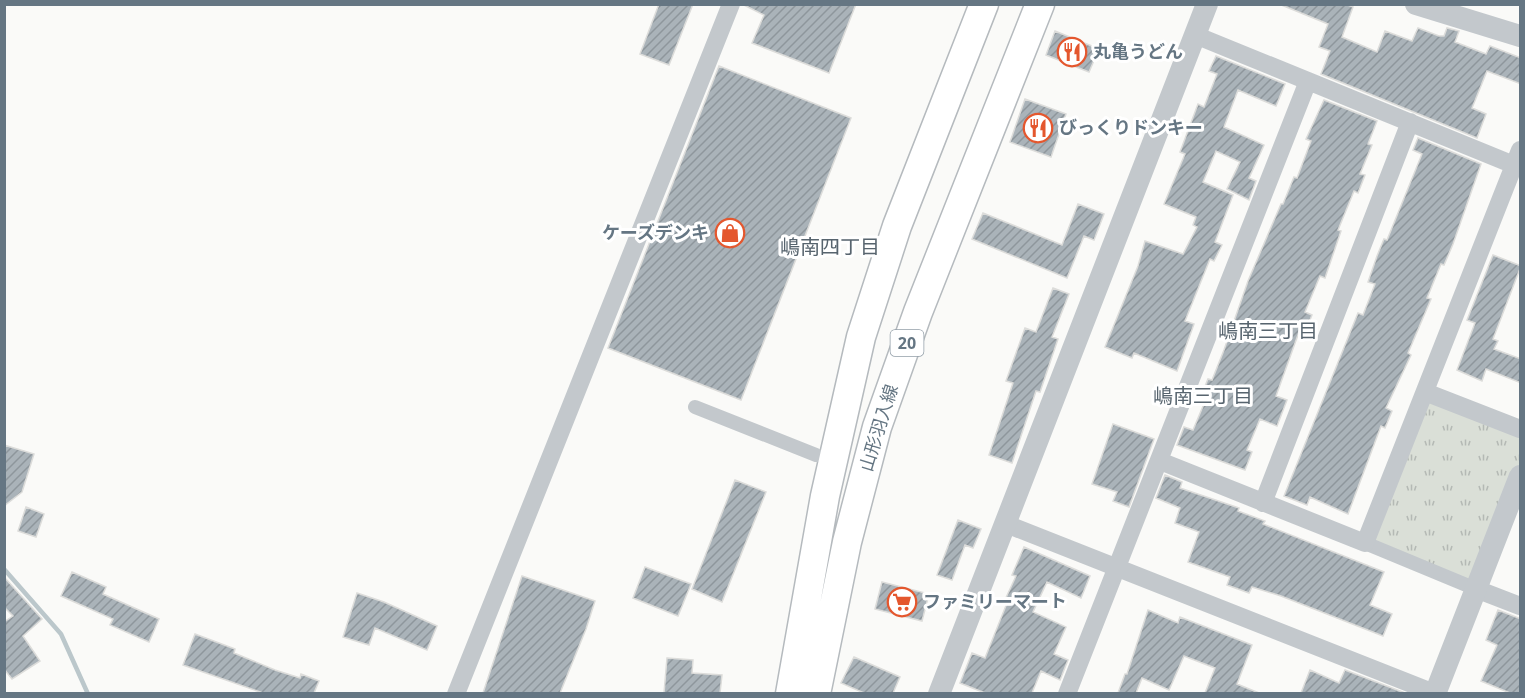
<svg xmlns="http://www.w3.org/2000/svg" width="1525" height="698" viewBox="0 0 1525 698" font-family="'Noto Sans','Noto Sans JP',sans-serif">
	<style>
		.park { fill: url(#park-tufts) }
		.lines { fill: none; stroke-linecap: round; stroke-linejoin: round }
		.stream { stroke: #bbc7cb; stroke-width: 4.5 }
		.building { fill: url(#building-hatch); stroke: #dcdcda; stroke-width: 1.5 }
		.primary-casing { stroke: #b5babe; stroke-width: 31 }
		.pedestrian { stroke: #c3c8cc; stroke-width: 14 }
		.minor { stroke: #c3c8cc; stroke-width: 18 }
		.tertiary { stroke: #c3c8cc; stroke-width: 22 }
		.primary { stroke: #fff; stroke-width: 28 }
		.labels { text-anchor: middle; stroke-width: 6; stroke-linejoin: round; paint-order: stroke }
		.shield { fill: #fff; stroke: #939fa8; stroke-width: 1.5 }
		.shield-label { font-size: 16px; font-weight: bold; fill: #657683 }
		.poi-label { font-size: 18px; font-weight: bold; fill: #657683; stroke: #fff; text-anchor: start }
		.street-label { font-size: 18px; fill: #657683; stroke: #fff }
		.neighbourhood-label { font-size: 20px; fill: #57646e; stroke: #fff }
	</style>
	<defs>
		<pattern id="park-tufts" width="24" height="20" patternUnits="userSpaceOnUse" patternTransform="scale(1.5)"><rect width="24" height="20" fill="#dadfd7"/><path d="M3 7l-1-3M5 7V3M7 7l1-3M15 17l-1-3M17 17v-4M19 17l1-3" fill="none" stroke="#b4b9b4"/></pattern>
		<pattern id="building-hatch" width="6" height="6" patternUnits="userSpaceOnUse" patternTransform="scale(1.5)"><rect width="6" height="6" fill="#aab3b9"/><path d="M-1 1l2-2M0 6l6-6M5 7l2-2" fill="none" stroke="#8e969c"/></pattern>
	</defs>
	<rect width="100%" height="100%" fill="#fafaf8"/>
	<path class="park" d="M1425,392l95,37v47l-44,113 -111,-46z"/>
	<g class="lines">
		<path class="stream" d="M4,569l57,65 27,60"/>
	</g>
	<path class="building" d="M659,4h34l-24,61 -29,-11z
		M742,4h114l-27,69 -77,-30 12,-28z
		M1279,4h66l8,3 -11,30 35,15 8,-21 27,10 6,-13 21,8h5l3,-8 12,3 -4,11 31,12 4,-8 31,12v26l-34,-13 -15,37 14,6 -9,24 -156,-64 9,-23 -11,-4 9,-23z
		M1055,31l44,18 -10,23 -43,-17z
		M1216,56l69,28 -9,22 -38,-16 -14,37 40,18 -15,33 7,3 -7,19 -22,-11 13,-27 -24,-11 -13,31 30,13 -18,47 7,3 -8,16 -4,-2 -25,62 9,3 -17,47 -43,-18 -2,5 -27,-11 33,-81 7,-25 38,13 14,-27 -4,-2 3,-8 -32,-13 21,-50 -5,-2 18,-48 6,3 13,-33 -8,-3z
		M719,66l132,52 -110,282 -133,-52z
		M1025,99l41,15 -15,43 -41,-15z
		M1324,100l53,21 -9,23 4,1 -12,29 5,1 -7,18 -4,-2 -16,39 3,1 -16,47 -5,-2 -15,36 7,3 -8,19 -5,-2 -23,64 11,4 -10,26 -17,-7 -13,31 5,2 -7,18 -68,-25 7,-18 9,3 13,-31 -5,-3 7,-17 4,1 12,-30 24,-69 33,-77h2l11,-27 3,1 14,-37 -5,-2z
		M1418,138l63,26 -28,80 -9,21 -3,-1 -14,34 4,1 -23,54 3,2 -25,53 6,3 -7,17 -4,-2 -33,88 -38,-17 -3,8 -23,-9 74,-183 5,2 12,-31 -7,-2 9,-26 7,-17 3,1 35,-86 -9,-4z
		M1078,204l26,10 -10,26 -10,-4 -17,42 -95,-39 11,-26 79,32z
		M1493,255l28,11 -28,73 5,2 -4,8 27,10v24l-35,-14 -4,12 -25,-11 18,-47 -8,-3z
		M1053,288l16,6 -17,43 6,2 -18,53 -4,-1 -24,72 -23,-8 24,-72 -7,-2 19,-53 11,4z
		M1113,424l41,15 -25,68 -16,-6 4,-9 -25,-8z
		M4,445l30,9 -12,38 -18,14z
		M1165,475l17,7 -2,6 59,20 -1,3 27,10 -2,3 121,48 -14,33 22,9 -9,22 -102,-40 -29,-9 -3,6 -22,-8 3,-8 -42,-15 11,-30 -24,-9 5,-15 -24,-10z
		M735,480l31,12 -44,110 -30,-13z
		M26,507l18,7 -8,23 -18,-6z
		M958,520l23,9 -8,19 -8,-3 -13,35 -15,-5z
		M1024,547l66,29 -9,22 -34,-16 -14,30 33,15 -12,27 14,6 -8,20 -19,-9 -9,22h-47l-25,-10 12,-30 13,5 22,-55 -3,-1 12,-26 -4,-1z
		M645,567l46,17 -13,32 -45,-18z
		M72,572l34,15 -3,7 56,25 -10,23 -39,-17 3,-6 -52,-23z
		M522,576l73,25 -9,28 -26,64h-77z
		M4,577l38,42 -19,17 17,25 -28,18 -8,-10v-47l9,-6 -9,-9z
		M882,582l47,12 -7,27 -47,-12z
		M357,593l27,9 53,24 -10,24 -52,-22 -6,17 -26,-8z
		M1148,610l30,13 2,-6 72,28 -15,39 22,9h-54l10,-25 -31,-12 -15,34 -27,-12 -6,15h-18l7,-19h2z
		M1498,610l23,9v74h-11l-29,-12 16,-36 -11,-5z
		M195,634l40,15 -1,4 41,17 25,8 1,-4 18,7 -5,12h-51l-80,-28z
		M854,657l46,20 -7,16h-29l-23,-10z
		M667,658l26,2 -1,13 30,2 -2,18h-56z
		M1310,670l29,13 6,-13 60,23h-104z"/>
	<g class="lines">
		<g class="primary-casing">
			<path id="primary" d="M790,694l35,-198 36,-159 36,-111 87,-222
				M816,694l31,-152 30,-115 41,-115 122,-308"/>
		</g>
		<path class="pedestrian" d="M695,407l121,48
			M1365,543l111,46"/>
		<path class="minor" d="M1195,35l319,130
			M1425,392l95,37
			M1160,461l205,82 155,-393
			M1263,503l147,-381
			M1006,524l431,170
			M1476,589l44,17
			M456,694l275,-690
			M1067,694l241,-613"/>
		<path class="tertiary" d="M1416,4l104,32
			M939,694l268,-690
			M1435,694l85,-218"/>
		<use href="#primary" class="primary"/>
	</g>
	<defs>
		<g id="restaurant-ring" transform="scale(1.5)"><circle r="9.5" fill="#fff" stroke="#e4572e" stroke-width="1.5"/><path d="M-5-6h1v4h1v-4h1v4h1v-4h1v5L-1.5 .5V6h-2V.5L-5-1ZM5-6V6H3V1.5H1.5Q1.5-4 5-6Z" fill="#e4572e"/></g>
		<g id="shop-ring" transform="scale(1.5)"><circle r="9.5" fill="#fff" stroke="#e4572e" stroke-width="1.5"/><path d="M-5-2.5h2.3a2.7 3.5 0 0 1 5.4 0H5L5.5 6h-11ZM-1.5-2.5h3a1.5 2.3 0 0 0-3 0Z" fill="#e4572e"/></g>
		<g id="supermarket-ring" transform="scale(1.5)"><circle r="9.5" fill="#fff" stroke="#e4572e" stroke-width="1.5"/><path d="M-6-5.5h2.5l.6 2H6L4.5 2H-2.5L-4.4-4H-6ZM-1.5 3.2a1.3 1.3 0 1 0 .1 0ZM3 3.2a1.3 1.3 0 1 0 .1 0Z" fill="#e4572e"/></g>
	</defs>
	<g fill-rule="evenodd">
		<use href="#restaurant-ring" x="1072" y="52"/>
		<use href="#restaurant-ring" x="1038" y="128"/>
		<use href="#shop-ring" x="730" y="233"/>
		<use href="#supermarket-ring" x="902" y="602"/>
	</g>
	<g class="labels">
		<rect class="shield" x="890.5" y="330" width="33" height="26" rx="4.5"/>
		<g class="shield-label">
			<text x="907" y="349">20</text>
		</g>
		<g class="poi-label">
			<text x="1093" y="58">丸亀うどん</text>
			<text x="1059" y="134">びっくりドンキー</text>
			<text x="709" y="239" text-anchor="end">ケーズデンキ</text>
			<text x="923" y="608">ファミリーマート</text>
		</g>
		<g class="street-label">
			<text transform="translate(879 428) rotate(-73)" y="6">山形羽入線</text>
		</g>
		<g class="neighbourhood-label">
			<text x="830" y="254">嶋南四丁目</text>
			<text x="1268" y="338">嶋南三丁目</text>
			<text x="1203" y="403">嶋南三丁目</text>
		</g>
	</g>
	<rect width="1525" height="698" fill="none" stroke="#657683" stroke-width="12"/>
</svg>
